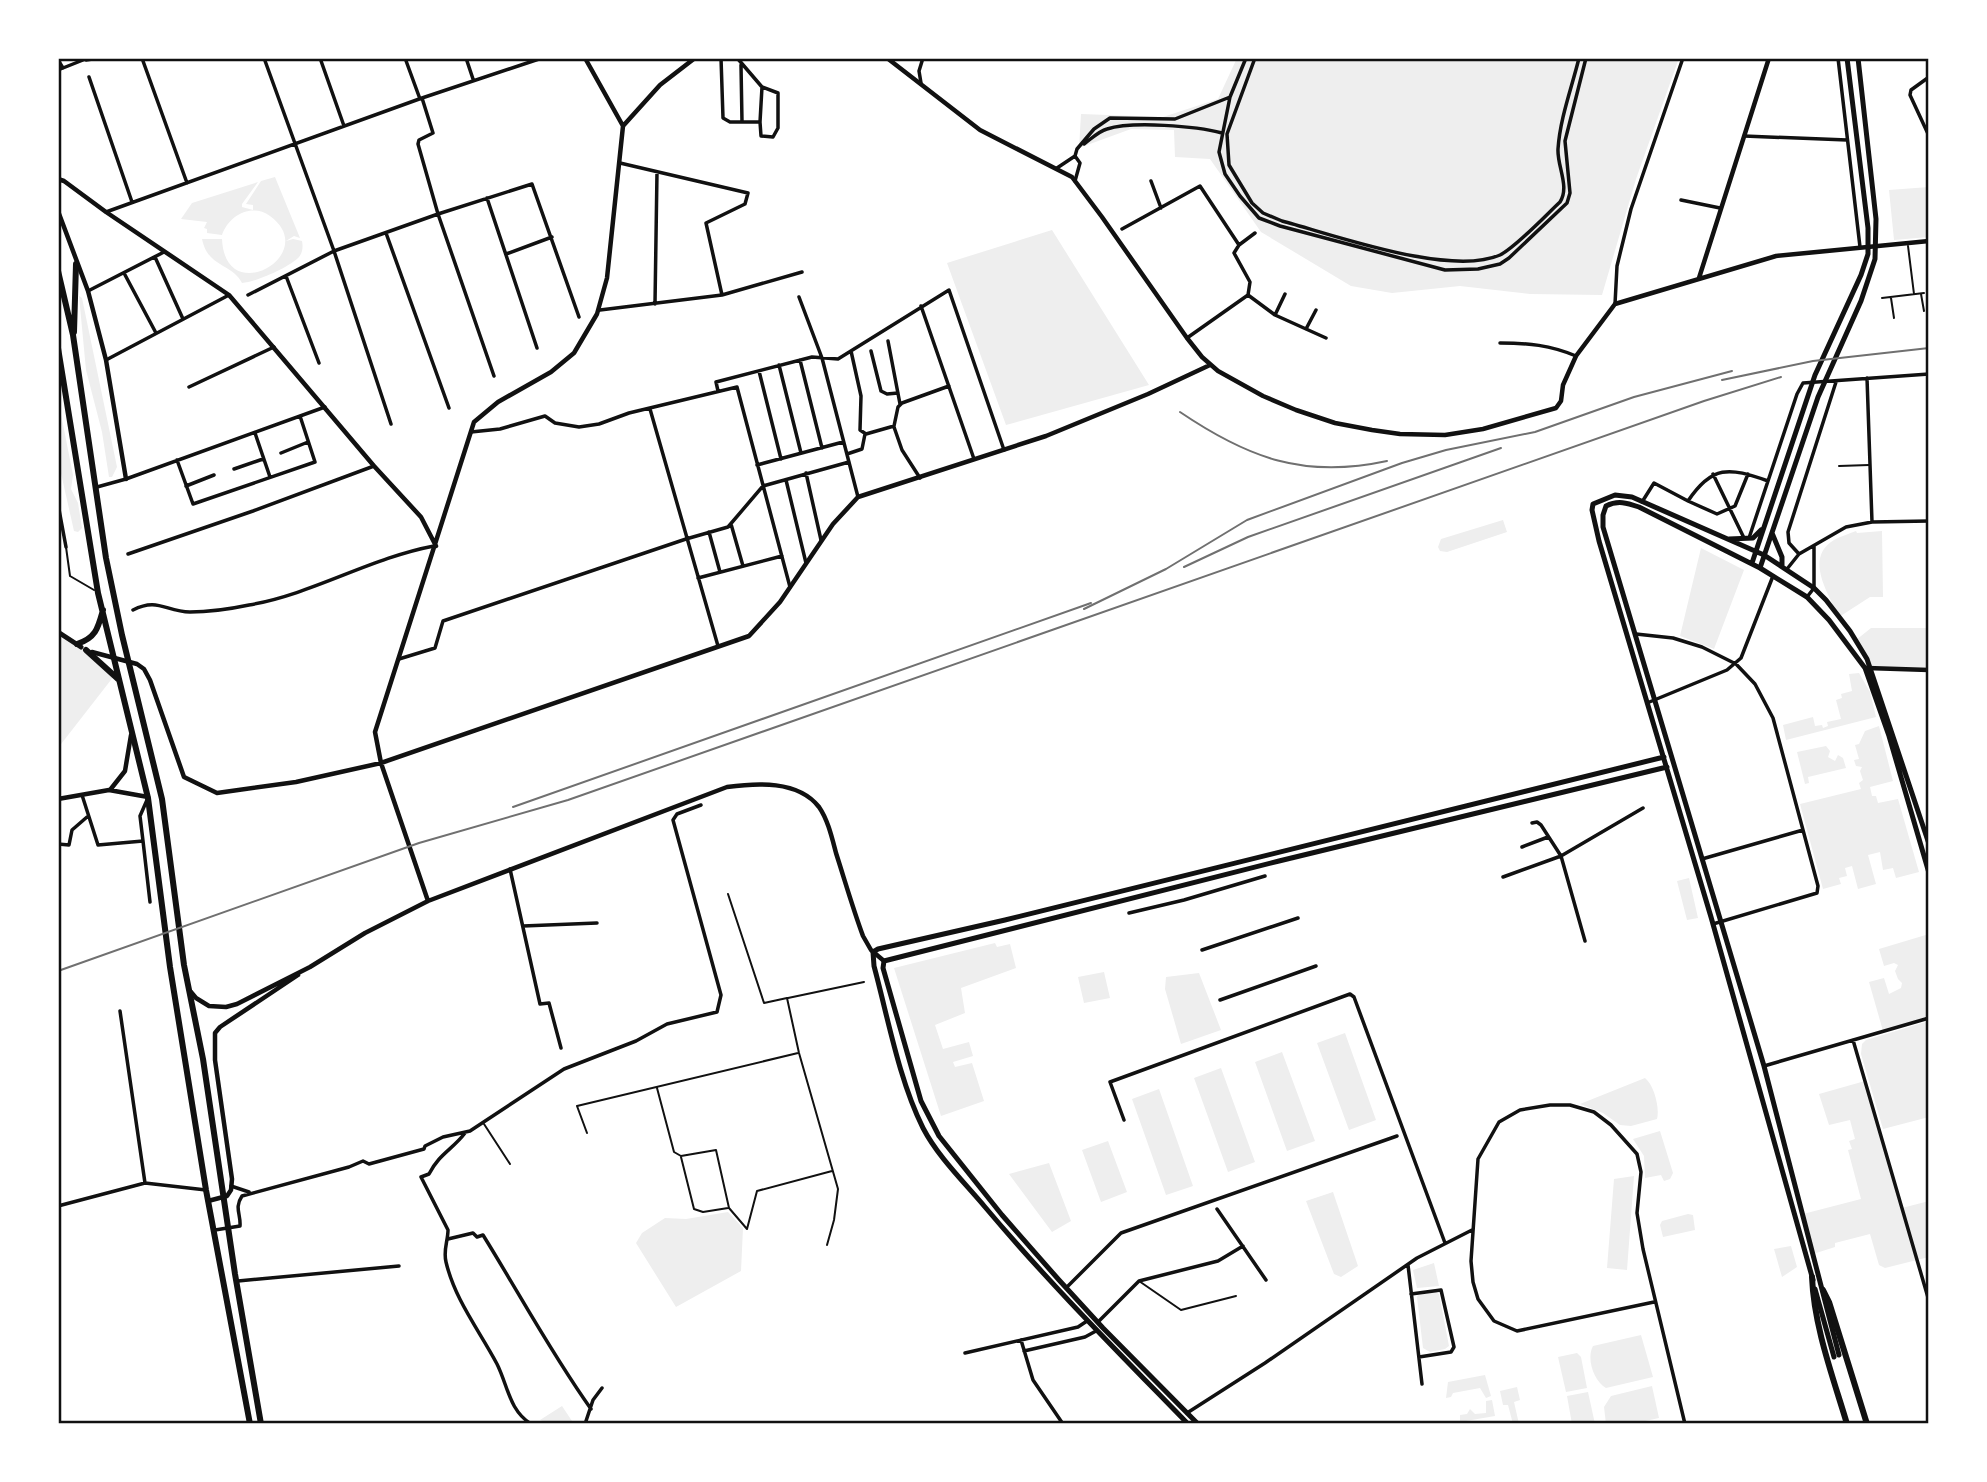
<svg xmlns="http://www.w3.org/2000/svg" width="1987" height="1482" viewBox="0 0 1987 1482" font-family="Bitter,serif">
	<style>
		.green { fill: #eee }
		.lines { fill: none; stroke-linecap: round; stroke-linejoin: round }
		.service { stroke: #111; stroke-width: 2 }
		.minor { stroke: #111; stroke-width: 3.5 }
		.tertiary { stroke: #111; stroke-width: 4.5 }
		.secondary { stroke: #111; stroke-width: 5 }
		.primary { stroke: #111; stroke-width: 6 }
		.trunk { stroke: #111; stroke-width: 6 }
		.rail { stroke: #707070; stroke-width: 2 }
		.neatline { fill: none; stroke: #111; stroke-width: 2.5 }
	</style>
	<rect width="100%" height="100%" fill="#fff"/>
	<path class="green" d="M1237,58h442l-43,121 -34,116 -72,-1 -70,-8 -68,7 -41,-7 -90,-54 -51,-73 -35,-2 -1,-27 -43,-1 -52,19 2,-34 82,3 55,-18z
		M275,177l25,61 -6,-2 -8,5 7,-2 9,2c1,5 1,11 -3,16 -9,10 -43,25 -57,26 -10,-20 -34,-15 -40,-44h20c3,71 100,15 48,-23 -18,-13 -41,-1 -48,19l-15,-2v-4l-3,-1 3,-6 -26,-3 11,-16 66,-21 -16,22v3l11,3v-5l-7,-1 15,-23z
		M1929,187v50l-35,3 -5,-50z
		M1052,230l97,155 -143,40 -59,-162z
		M79,296l3,2 35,169 -5,10h-3l-7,-45 -16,-62z
		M58,399l15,76 -2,14 7,14 4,25 -4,4 -4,-1 -16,-71z
		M1503,520l4,12 -60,20 -7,-1 -2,-4 3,-8z
		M1856,531l1,2 25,-2 1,66h-13l-31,20c-11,-24 -35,-59 -5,-77 7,-4 15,-6 22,-9z
		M1701,548l43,22 -30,79 -34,-13z
		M1871,628h58v42l-58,-2 -15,-28z
		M58,633l33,20 23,23 -56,72z
		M1859,673l11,19 6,25 -90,23 -3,-15 30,-8 2,9 7,-1 1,3 5,-2 -1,-4 14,-3 -5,-19 6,-2 -1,-4 11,-3 -3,-17z
		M1879,726l14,55 -23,6 2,9h4l2,7 20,-4 21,73 -23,6 -3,-10 -10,2 -3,-18 -12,3 8,29 -18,5 -6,-23 -7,2 2,8 -8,2 2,6 -18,5 -23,-85 61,-15 -2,-6 4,-3 -3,-9 2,-4 -6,-1 -2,-6 5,-1 -4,-14 4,-1 6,-13z
		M1826,746l4,5 -2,6 7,4 3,-6 5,3 3,10 -38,9 1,6 -4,1 -8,-32z
		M1689,878l9,40 -11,2 -10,-39z
		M1929,934v84l-46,13 -14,-49 15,-4 5,16 12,-6 1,-5 -4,-4 -3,-8 3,-6 -4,-2 -10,3 -5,-17z
		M995,943l2,4 13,-3 6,24 -55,20 4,25 -30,12 8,24 26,-7 4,14 -20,6 2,5 17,-4 12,38 -43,15 -47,-148z
		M1104,972l6,26 -26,5 -6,-26z
		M1199,973l22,57 -40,14 -16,-55 1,-12z
		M1929,1021v96l-46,12 -22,-75 1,-10 4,-4z
		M1345,1033l31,87 -27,10 -32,-87z
		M1282,1052l33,89 -28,10 -32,-89z
		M1221,1068l34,94 -27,10 -34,-94z
		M1645,1078c9,7 15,30 12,41l-26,7 -11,-1 -17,-12 -23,-9z
		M1865,1081l37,127 27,-7v56l-44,11 -6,-3 -9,-31 -35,9v4l-22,7 -10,-40 58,-15 -13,-49 4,-1 -3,-8 6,-2 -5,-19 -21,5 -10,-31z
		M1159,1089l34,97 -27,9 -34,-96z
		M1660,1131l13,42 -3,6 -6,2 -3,-6 -16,3 -1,-22 -11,-17z
		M1108,1141l19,51 -26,10 -19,-52z
		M1049,1163l22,58 -19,11 -43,-58z
		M1634,1176l-7,94 -20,-2 7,-89z
		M1333,1192l25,74 -17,11 -7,-3 -28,-73z
		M728,1212l15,16 -2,43 -65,36 -40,-64 6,-10 23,-15 21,1z
		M1688,1214l5,1 2,15 -32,7 -3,-12 2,-4z
		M1791,1246l6,21 -15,10 -8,-28z
		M1434,1263l5,23 -22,2 -4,-18z
		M1436,1292l3,2 10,52 -4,3 -15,3 -7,-4 -6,-51 1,-2z
		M1641,1335l12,42 -47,11c-12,-7 -20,-29 -13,-42z
		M1577,1353l4,4 6,31 -21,4 -8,-35z
		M1485,1375l6,21 -5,2 -6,-10 -27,5 -2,4 -5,1 2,-16z
		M1652,1386l7,32 -28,6h-25l-2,-17 7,-11z
		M1517,1387l3,13 -6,2 5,22h-6l-5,-19h-5l-3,-14z
		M1588,1392l7,32h-23l-5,-28z
		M1492,1400l3,16 -35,6v-7l7,-1 3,-5 5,5 11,-1v-12z
		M562,1406l10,15c-9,6 -22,3 -32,-1z"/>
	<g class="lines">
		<path class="service" d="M1908,246l6,48
			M1921,294l3,17
			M1882,298l42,-5
			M1891,298l3,20
			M1839,466l30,-1
			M66,547l4,29 24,14
			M728,894l36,109 23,-5 12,55 39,136 -4,31 -7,25
			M788,998l76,-16
			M657,1088l17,64 7,4 35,-6 13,58 18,21
			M484,1124l26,40
			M587,1133l-10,-27 221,-53
			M681,1157l13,52 9,3 25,-4
			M747,1229l10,-38 75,-20
			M1139,1281l42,29 55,-14"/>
		<path class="minor" d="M264,58l70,193 104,-37 94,-30 47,133
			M320,58l24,68
			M405,58l15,41
			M466,58l7,21
			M721,58l2,60 7,4h12
			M733,58l5,1 24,28 16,6v35l-5,9 -12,-1 -1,-14h-18l-1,-57
			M889,58h15
			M1246,58l-16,39 -11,55 6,22 15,22 19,22 21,8 165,44 33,-1 22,-5 9,-6 58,-55 3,-10 -5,-52 21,-83
			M1255,58l-28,76 2,31 23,38 11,10 19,8c53,14 168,56 218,34 16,-8 45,-39 60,-53 10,-15 -3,-36 -2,-53 2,-31 14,-62 21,-91
			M1838,58l22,189
			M58,60l5,8
			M86,60l13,-2
			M143,61l44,122
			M58,70l30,-12
			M89,77l43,125
			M1929,77l-18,13 -1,5 19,41
			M921,83l-2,-12 4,-13
			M422,98l11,35 -14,7 -1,4 20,70 56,162
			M760,122l2,-35
			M1744,136l103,4
			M1084,144c7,-5 15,-13 23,-15 25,-8 89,-3 115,4
			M1075,156l5,7 -5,18
			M620,163l128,30 -3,11 -39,19 16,72
			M1057,168l18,-12 2,-7 17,-20 16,-11 65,1 55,-22
			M1151,181l10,27
			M487,198l50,150
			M1681,200l39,8
			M106,212l316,-114 120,-40
			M1122,229l78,-43 39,59 -5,8 16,29 -2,13
			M386,233l63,175
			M1239,245l16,-12
			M506,254l46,-17
			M155,257l28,62
			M124,273l32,60
			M286,276l33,87
			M88,291l76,-39
			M248,295l86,-44 57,173
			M799,297l23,61 36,139
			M655,304l2,-132
			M1615,304l2,-38 14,-57 52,-151
			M921,306l53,153
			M600,310l122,-15 80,-23
			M1275,315l10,-21
			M1306,329l10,-19
			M1187,338l61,-43 27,20 51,23
			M888,341l12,63
			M1500,343c28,0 50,2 76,13
			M851,351l10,45 -1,34 6,4 28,-8 4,-19 4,-4 47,-17
			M871,351l10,40 6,3 11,-1
			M106,360l123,-65
			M800,360l22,88
			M779,365l22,88
			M759,371l22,88
			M1867,378l5,144
			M189,387l85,-40
			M718,391l-2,-9 96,-25 26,2 111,-69 55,160
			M650,409l68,237
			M894,427l8,23 18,28
			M471,432l29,-3 45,-13 10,7 24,4 20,-3 30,-11 108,-26 53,200
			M255,433l15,44
			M281,453l27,-11
			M847,454l15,-5 3,-15
			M177,460l16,44 122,-42 -15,-46
			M757,465l86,-23
			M234,469l29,-10
			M806,473l15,67
			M1713,474l31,64
			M786,480l20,83
			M186,486l28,-11
			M97,487l29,-8 199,-72
			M1688,501l29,13 18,-8 13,-32
			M1642,502l12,-19 34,18c24,-36 41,-34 80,-20
			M58,504l8,43
			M731,524l12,42
			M709,532l11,40
			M1749,538l48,-144 6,-11 126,-9
			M128,554l125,-43 121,-45
			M1799,554l-10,-11 -1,-11 48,-150
			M1787,569l12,-15 47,-27 26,-5 57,-1
			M698,578l84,-22
			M1807,597l7,-9v-42
			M133,610c25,-13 33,2 57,2 19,0 40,-3 59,-7 64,-11 121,-47 185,-59
			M1636,634l37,4 29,9 34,17 19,20 18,34 45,168 -1,7 -104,31
			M399,659l36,-11 8,-27 243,-82 42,-12 35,-41 86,-24
			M1647,703l80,-33 14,-12 32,-82
			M82,795l16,50 45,-4 7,61
			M1532,823l5,-1 4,3 20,31 24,85
			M143,841l-3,-25 7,-16
			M58,844l11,1 3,-15 15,-13
			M1522,847l26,-10
			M1702,859l101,-29
			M510,869l30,135 9,-1 12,45
			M1503,877l58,-21 82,-48
			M1129,913l55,-13 81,-24
			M523,926l74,-3
			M1202,950l96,-32
			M1220,1000l96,-34
			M120,1011l25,172
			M1853,1040l76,261
			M1764,1066l165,-48
			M1124,1120l-14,-38 240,-88 4,3 91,246
			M465,1133c-12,16 -26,21 -36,41l-8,3 27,53c0,11 -5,20 -2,32 9,38 33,68 51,102 11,22 12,46 34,60
			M231,1186l18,6
			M58,1206l87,-23 61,7
			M1217,1209l49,71
			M215,1230l25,-4c1,-12 -6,-18 2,-30l107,-29 14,-6 6,3 55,-15 1,-3 18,-9 27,-6 94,-62 72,-28 31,-17 50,-12 4,-17 -48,-175 4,-6 24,-9
			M448,1239l25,-6 4,4 6,-2c36,58 68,118 108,174
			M1408,1265l14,119
			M238,1281l161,-15
			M1067,1287l54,-54 276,-97
			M1411,1294l30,-4 13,57 -3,5 -32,5
			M1654,1302l-137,29 -23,-10 -16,-22 -5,-17 -2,-21 7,-102 21,-37 21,-12 30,-5h20l24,7 17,13 26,29 4,18 -4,41 6,36 42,175
			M1098,1322l41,-41 79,-20 25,-15
			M1021,1340l12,40 30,44
			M1024,1351l61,-14 11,-6
			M965,1353l113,-26 9,-6
			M1187,1413l78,-50 152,-105 55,-28
			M585,1424l8,-24 9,-12"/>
		<path class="tertiary" d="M585,58l38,68
			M887,58l93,72 92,47 30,40 85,121 15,19 16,14 45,25 33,14 39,13 37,7 28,4 45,1 38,-6 73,-21 5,-7 2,-16 13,-29 39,-52 161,-48 153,-15
			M58,179l6,2 42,31 123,83 145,171 47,51 15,29
			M58,211l30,80 18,69 20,119
			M1699,278l70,-220
			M92,652l45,12 7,5 6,11 34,97 33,16 79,-11 85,-19 368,-127 31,-34 53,-78 25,-27 188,-61 102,-42 62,-29
			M1867,668l62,2
			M110,790l15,-19 6,-36
			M58,799l51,-9 39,7
			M428,901l-47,-138 -6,-31 99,-310 24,-20 53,-30 23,-19 23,-39 10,-36 16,-152 37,-41 35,-27
			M191,992l5,6 13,8 17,1 11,-3 73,-37 55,-34 63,-32 299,-114c29,-4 71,-7 92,20 9,13 13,31 17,46 9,28 17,56 27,83l8,14 13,11
			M208,1201l19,-5 4,-6 1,-11 -17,-119v-27l5,-6 78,-52"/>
		<path class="secondary" d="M1772,533l10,24v9
			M1729,539l24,-1 8,-8
			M1752,563l63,-188 46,-100 7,-21v-26l-21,-170
			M1760,568l58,-171 43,-96 14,-42 1,-40 -18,-161
			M58,632l23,15
			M1813,1280l-102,-363 -112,-376 -7,-31 1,-6 22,-9 17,2 132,58 50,33 12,12 24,31 17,28 62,185
			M1815,1289l19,68
			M1839,1355l-75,-289 -161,-539v-12l3,-9c12,-6 21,-3 33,1l121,61 47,29 22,23 36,48 24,68 40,137
			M1188,1424c-69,-71 -139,-141 -203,-217 -20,-24 -47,-50 -62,-79 -24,-48 -35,-110 -49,-162l-1,-14 5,-3 127,-29 659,-163
			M1198,1424l-95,-96 -44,-48 -57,-65 -63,-79 -18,-35 -38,-133 1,-7 395,-100 388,-94"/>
		<path class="primary" d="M58,271l15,64 33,223 16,77 40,164 22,166 19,94 32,215 26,150
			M74,332l2,-68
			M58,348l40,245 50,205 22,169 36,223 44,234
			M77,644c19,-6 21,-16 26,-34
			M86,650l32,29"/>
		<path class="trunk" d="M1812,1277c2,50 21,100 35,147
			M1823,1290l6,12 38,122"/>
		<path class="rail" d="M1722,380l91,-19 116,-13
			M1180,412c68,46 124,67 207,49
			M1184,567l64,-30 253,-89
			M1084,609l82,-40 81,-49 155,-57 44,-13 89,-18 99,-35 98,-26
			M513,807l578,-204
			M58,971l361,-128 149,-43 1136,-399 77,-24"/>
	</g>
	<rect width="1987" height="1482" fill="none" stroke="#ffffff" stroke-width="119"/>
	<rect x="60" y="60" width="1867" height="1362" class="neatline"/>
</svg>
